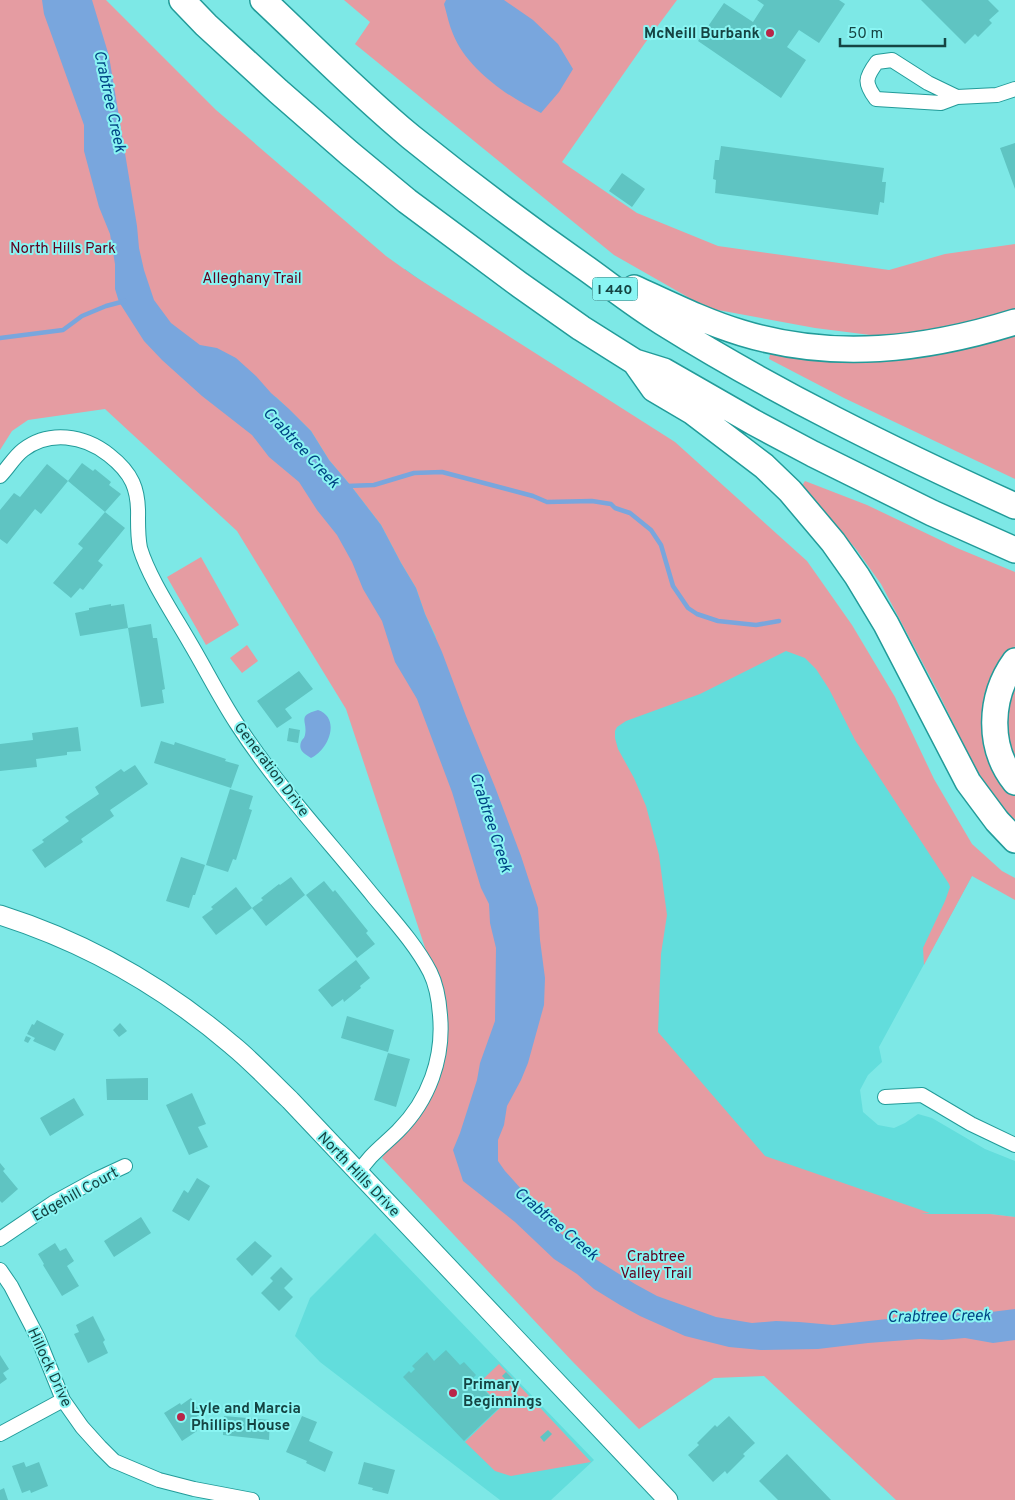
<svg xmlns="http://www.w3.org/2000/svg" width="1015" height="1500" viewBox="0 0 1015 1500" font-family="Overpass,sans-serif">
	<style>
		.built { fill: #62dddc }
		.green { fill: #e59ca2; fill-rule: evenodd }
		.water { fill: #79a6dd }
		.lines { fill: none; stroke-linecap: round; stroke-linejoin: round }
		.stream { stroke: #79a6dd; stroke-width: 4.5 }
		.building { fill: #5fc4c2 }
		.street-casing { stroke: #229b99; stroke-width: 16 }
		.secondary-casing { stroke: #229b99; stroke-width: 21 }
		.highway-casing { stroke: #229b99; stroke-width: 28 }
		.street { stroke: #fff; stroke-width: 14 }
		.secondary { stroke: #fff; stroke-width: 19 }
		.highway { stroke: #fff; stroke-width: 25 }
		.poi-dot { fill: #b82648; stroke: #8af5f3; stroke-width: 2 }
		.labels { text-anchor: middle; stroke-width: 4; stroke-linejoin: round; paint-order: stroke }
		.shield { fill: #8af5f3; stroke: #387978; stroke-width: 1 }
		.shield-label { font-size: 14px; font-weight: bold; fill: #154443 }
		.poi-label { font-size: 15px; font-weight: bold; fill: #154443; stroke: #8af5f3; text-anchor: start }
		.park-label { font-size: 15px; fill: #61011d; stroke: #8af5f3 }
		.street-label { font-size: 15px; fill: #154443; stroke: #8af5f3 }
		.water-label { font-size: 16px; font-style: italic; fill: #004585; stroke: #8af5f3 }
	</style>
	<rect width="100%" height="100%" fill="#7de8e6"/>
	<path class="built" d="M405,269l290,208 277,399 -93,171 3,15 -14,13 -8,15 3,22 15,13 16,3 11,-5 13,-9 14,4 53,31 30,12v56l-25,-3h-139l-175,-98 -160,-485 -103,8 -157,-224z
		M375,1233l219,227 -43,40h-51l-180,-138 -25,-26 15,-38z"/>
	<path class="green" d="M0,0h106l110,110 170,146 28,20 261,166 132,119 45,64 43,72 39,82 38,65 30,27 13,7v22l-43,-24 -48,89 -1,-17 22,-47 5,-14 -1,-3 -94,-144 -26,-51 -13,-20 -11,-11 -19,-7 -86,43 -74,27 -9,6 -2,4v7l3,11 16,29 12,28 13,49 8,60 -6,39 -3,78 107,124 165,57 -10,1h70l25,3v283h-119l-132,-124 -50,2 -75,51 -67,-68 -190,-203 33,-52 19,-38 13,-54 -101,-305 -109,-178 -132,-122 -77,11 -16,11 -12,19zM276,397l35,34 18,29 22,26 30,39 20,38 15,25 9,26 11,23 -22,2 -118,-185 -44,-36z
		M344,0h333l-32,43 -83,119 75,51 81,33 171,24 56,-16 70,-10v65l-45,15 -76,14 -79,-10 -108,-20 -93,-53 -259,-211 15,-22z
		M1015,329v150l-171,-81 -75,-39 2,-9z
		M805,481l62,24 90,43 58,24v74l-25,39 25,109v26l-13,-12 -28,-42 -37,-76 -56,-106 -25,-35 -54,-63z
		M201,557l38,68 -33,20 -39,-68z
		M247,645l11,16 -16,12 -12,-15z
		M1015,678v92l-12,-53z
		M499,1364l92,98 -80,14 -16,-5 -30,-29 36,-35 -22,-24z"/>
	<path class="water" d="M42,0h50l17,56 28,170 2,22 5,22 10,30 17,23 29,22 17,3 19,10 20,18 15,17 18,16 22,22 18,29 22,26 30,39 20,38 15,25 9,26 17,38 24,64 29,71 26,69 17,52 2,32 5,38 -1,27 -16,58 -7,17 -14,26 -3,19 -6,15v21l7,10 34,38 13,17 29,24 54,34 22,12 59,21 36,6 24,-2 23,1 34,3 63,-7 87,-5 32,-4v31l-22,3 -28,-5 -23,2 -22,-1 -52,4 -50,6 -57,1 -32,-3 -44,-11 -45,-20 -20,-11 -26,-16 -17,-15 -23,-15 -39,-37 -52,-41 -10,-31 7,-17 17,-53 3,-17 15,-42 1,-73 -6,-25 -1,-19 -8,-16 -29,-96 -35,-93 -22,-37 -13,-41 -19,-32 -11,-27 -15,-27 -20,-25 -18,-28 -30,-25 -17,-22 -50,-39 -40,-36 -18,-19 -25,-39 -4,-13v-25l-5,-30 -11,-27 -15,-56v-26l-40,-111z
		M446,0h58l29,20 25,24 15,25 -14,23 -18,21c-33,-16 -74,-44 -88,-79 -4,-9 -6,-20 -9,-30z
		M318,710c23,8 11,40 -7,48 -6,-4 -13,-7 -10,-16 2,-4 3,-3 4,-7 3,-14 -9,-19 13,-25z"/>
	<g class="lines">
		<path class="stream" d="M0,338l63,-8 19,-14 24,-10 19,-5
			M347,486l27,-1 40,-12 28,-1 91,24 14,6 45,-1 19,3 4,4 15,5 21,17 10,15 12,41 15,22 9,6 21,7 38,4 23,-4"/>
	</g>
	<path class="building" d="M757,0h82l6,4 -26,39 -20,-13 -12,17 19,13 -25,38 -83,-57 26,-38 29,19 11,-17z
		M921,0h67l11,11 -10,9 3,3 -14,14 -3,-3 -10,10z
		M1015,143v46l-15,-41z
		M721,146l163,22 -2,14h4l-2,21 -4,-1 -2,13 -163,-22 1,-13 -3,-1 2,-19h4z
		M622,173l23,16 -13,18 -23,-16z
		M82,463l11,8 2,-2 16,13 -2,3 12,9 -16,18 20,16 -27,33 5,4 -20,25 -3,-2 -9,10 -18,-15 30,-35 -5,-4 27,-32 -37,-31z
		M47,464l21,17 -27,33 -6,-5 -28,35 -7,-5v-29l14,-17 6,4z
		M111,604v2l13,-2 4,24 -48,8 -5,-23 14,-3v-2z
		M151,624l2,14h4l8,51 -3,1 2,13 -23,4 -13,-79z
		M299,671l14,18 -28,20 7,9 -15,10 -20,-27z
		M78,727l3,24 -14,1v3l-31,4 1,8 -37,4v-27l33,-4 -1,-7z
		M289,728l11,2 -2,13 -11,-2z
		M161,741l13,4 1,-3 51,17 -1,2 14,4 -8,23 -77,-25z
		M135,765l13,19 -38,26 4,6 -33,23 2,3 -38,26 -13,-18 12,-8 -2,-2 27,-19 -4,-4 34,-23 -4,-7 26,-18 3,3z
		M230,789l23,7 -4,13 3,1 -16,50 -3,-1 -5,13 -22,-7z
		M181,857l24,8 -10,30h-2l-4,13 -23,-7z
		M291,877l14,18 -39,31 -14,-18 11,-8 -2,-2 18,-14 1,1z
		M324,881l9,11 2,-2 33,41 -2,2 9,11 -18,14 -51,-63z
		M236,887l16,21 -36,27 -14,-18 11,-8 -2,-2z
		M356,960l14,18 -10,8 1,2 -17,14 -1,-3 -11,8 -14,-17z
		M347,1016l47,14 -6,22 -47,-14z
		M37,1020l27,14 -9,17 -22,-10 2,-3 -8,-4 5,-10 2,1z
		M120,1023l7,8 -8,6 -6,-7z
		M26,1036l5,2 -3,5 -4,-2z
		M388,1053l22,6 -14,48 -22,-7z
		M148,1078v22h-41l-1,-21z
		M192,1093l14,31 -8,3 10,20 -19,8 -23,-50z
		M74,1098l10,17 -34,21 -10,-18z
		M0,1163l5,6 -2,2 15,18 -16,14 -2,-2z
		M197,1178l13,8 -21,35 -17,-10 12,-21 4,3z
		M141,1217l10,16 -37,24 -10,-16z
		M255,1241l17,15 -20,20 -16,-17z
		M55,1243l5,8 6,-3 8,13 -7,5 12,20 -17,10 -19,-31 1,-1 -6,-10z
		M281,1267l12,12 -9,9 9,9 -14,14 -18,-18 12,-12 -3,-3z
		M93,1316l12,24 -2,2 5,11 -20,10 -14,-29 5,-2 -3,-7z
		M446,1350l14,15 4,-3 12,13 -3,3 27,29 -36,34 -61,-64 6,-6 2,2 4,-4 -3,-3 15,-14 7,9z
		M0,1355l9,14 -6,4 4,6 -7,5z
		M506,1372l8,8 -4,4 -8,-8z
		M191,1398l10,16 -11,7 7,10 -15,10 -18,-28 16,-10 1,2z
		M224,1416l46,4 -1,20 -46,-5z
		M302,1416l15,6 -8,19 24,11 -8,20 -19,-9 1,-2 -21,-9z
		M729,1416l26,27 -12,11 2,2 -18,18 -2,-3 -12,11 -25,-27 11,-10 -2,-2 18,-18 2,2z
		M548,1430l4,4 -8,8 -4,-5z
		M787,1454l44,46h-53l-19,-19z
		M24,1462l2,5 13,-5 9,24 -17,7 -1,-3 -8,3 -10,-27z
		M364,1462l31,8 -7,24 -16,-4 1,-2 -15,-4z
		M4,1488l4,12h-8v-10z"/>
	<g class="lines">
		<g class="street-casing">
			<path id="street" d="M957,97l-29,-14 -36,-23 -15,2c-12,16 -13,21 -1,37l65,4 16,-6 40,-2 18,-6
				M0,476c8,-8 14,-19 23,-26 26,-20 61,-15 86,5 23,18 30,34 29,63 0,10 0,20 2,30 9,30 34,67 50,95 16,27 30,55 47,81 40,62 91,116 137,173 20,24 42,48 56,75 6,12 9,29 10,43 4,43 -11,85 -42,116 -14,14 -30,25 -40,43
				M885,1097l37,-2 49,29 44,21
				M0,1239l53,-36 44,-24 28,-13
				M0,1270l11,16 27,52 25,62 19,27 18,20 14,14 45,19 35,9 58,11
				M0,1434l63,-34"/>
		</g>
		<g class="secondary-casing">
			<path id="secondary" d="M0,915c85,27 164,72 232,130 21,17 39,37 58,55l378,400"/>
		</g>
		<g class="highway-casing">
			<path id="highway" d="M182,0l24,25 72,66 71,62 58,48 113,84 61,43 54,34 29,9 89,51 60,32 119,59 83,37
				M263,0c49,46 96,94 148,137 57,46 116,90 176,132 25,18 49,37 75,53 112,70 232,129 353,184
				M634,288c35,16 71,34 108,45 92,28 183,17 273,-11
				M635,362l19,27 39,23 71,54 26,25 43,51 24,34 29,48 82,158 29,39 18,19
				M1015,661c-26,36 -28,86 0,121"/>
		</g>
		<use href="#street" class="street"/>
		<use href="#secondary" class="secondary"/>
		<use href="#highway" class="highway"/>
	</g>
	<g class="poi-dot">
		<circle cx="770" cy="33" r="5"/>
		<circle cx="453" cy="1393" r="5"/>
		<circle cx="181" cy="1417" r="5"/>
	</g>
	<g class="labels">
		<rect class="shield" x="592.5" y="277.5" width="45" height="23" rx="4"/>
		<g class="shield-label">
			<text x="615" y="294">I 440</text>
		</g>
		<g class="poi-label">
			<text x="760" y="38" text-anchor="end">McNeill Burbank</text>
			<text x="463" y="1389">Primary<tspan x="463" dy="17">Beginnings</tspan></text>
			<text x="191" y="1413">Lyle and Marcia<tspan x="191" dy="17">Phillips House</tspan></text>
		</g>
		<g class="park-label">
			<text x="63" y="253">North Hills Park</text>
			<text x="252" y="283">Alleghany Trail</text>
			<text x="656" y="1261">Crabtree<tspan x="656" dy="17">Valley Trail</tspan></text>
		</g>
		<g class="street-label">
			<text transform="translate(272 769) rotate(53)" y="5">Generation Drive</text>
			<text transform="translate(359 1174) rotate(46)" y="5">North Hills Drive</text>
			<text transform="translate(75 1194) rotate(-29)" y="5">Edgehill Court</text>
			<text transform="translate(50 1367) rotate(65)" y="5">Hillock Drive</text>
		</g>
		<g class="water-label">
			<text transform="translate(111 101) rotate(78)" y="6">Crabtree Creek</text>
			<text transform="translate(302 447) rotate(47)" y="6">Crabtree Creek</text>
			<text transform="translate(492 822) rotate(72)" y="6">Crabtree Creek</text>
			<text transform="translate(557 1223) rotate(40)" y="6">Crabtree Creek</text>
			<text transform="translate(939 1315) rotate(-1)" y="6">Crabtree Creek</text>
		</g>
	</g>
	<path d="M840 38v8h105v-8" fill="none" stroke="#154443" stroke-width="2.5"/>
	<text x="848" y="38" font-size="15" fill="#154443" stroke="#8af5f3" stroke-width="4" paint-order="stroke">50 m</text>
</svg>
